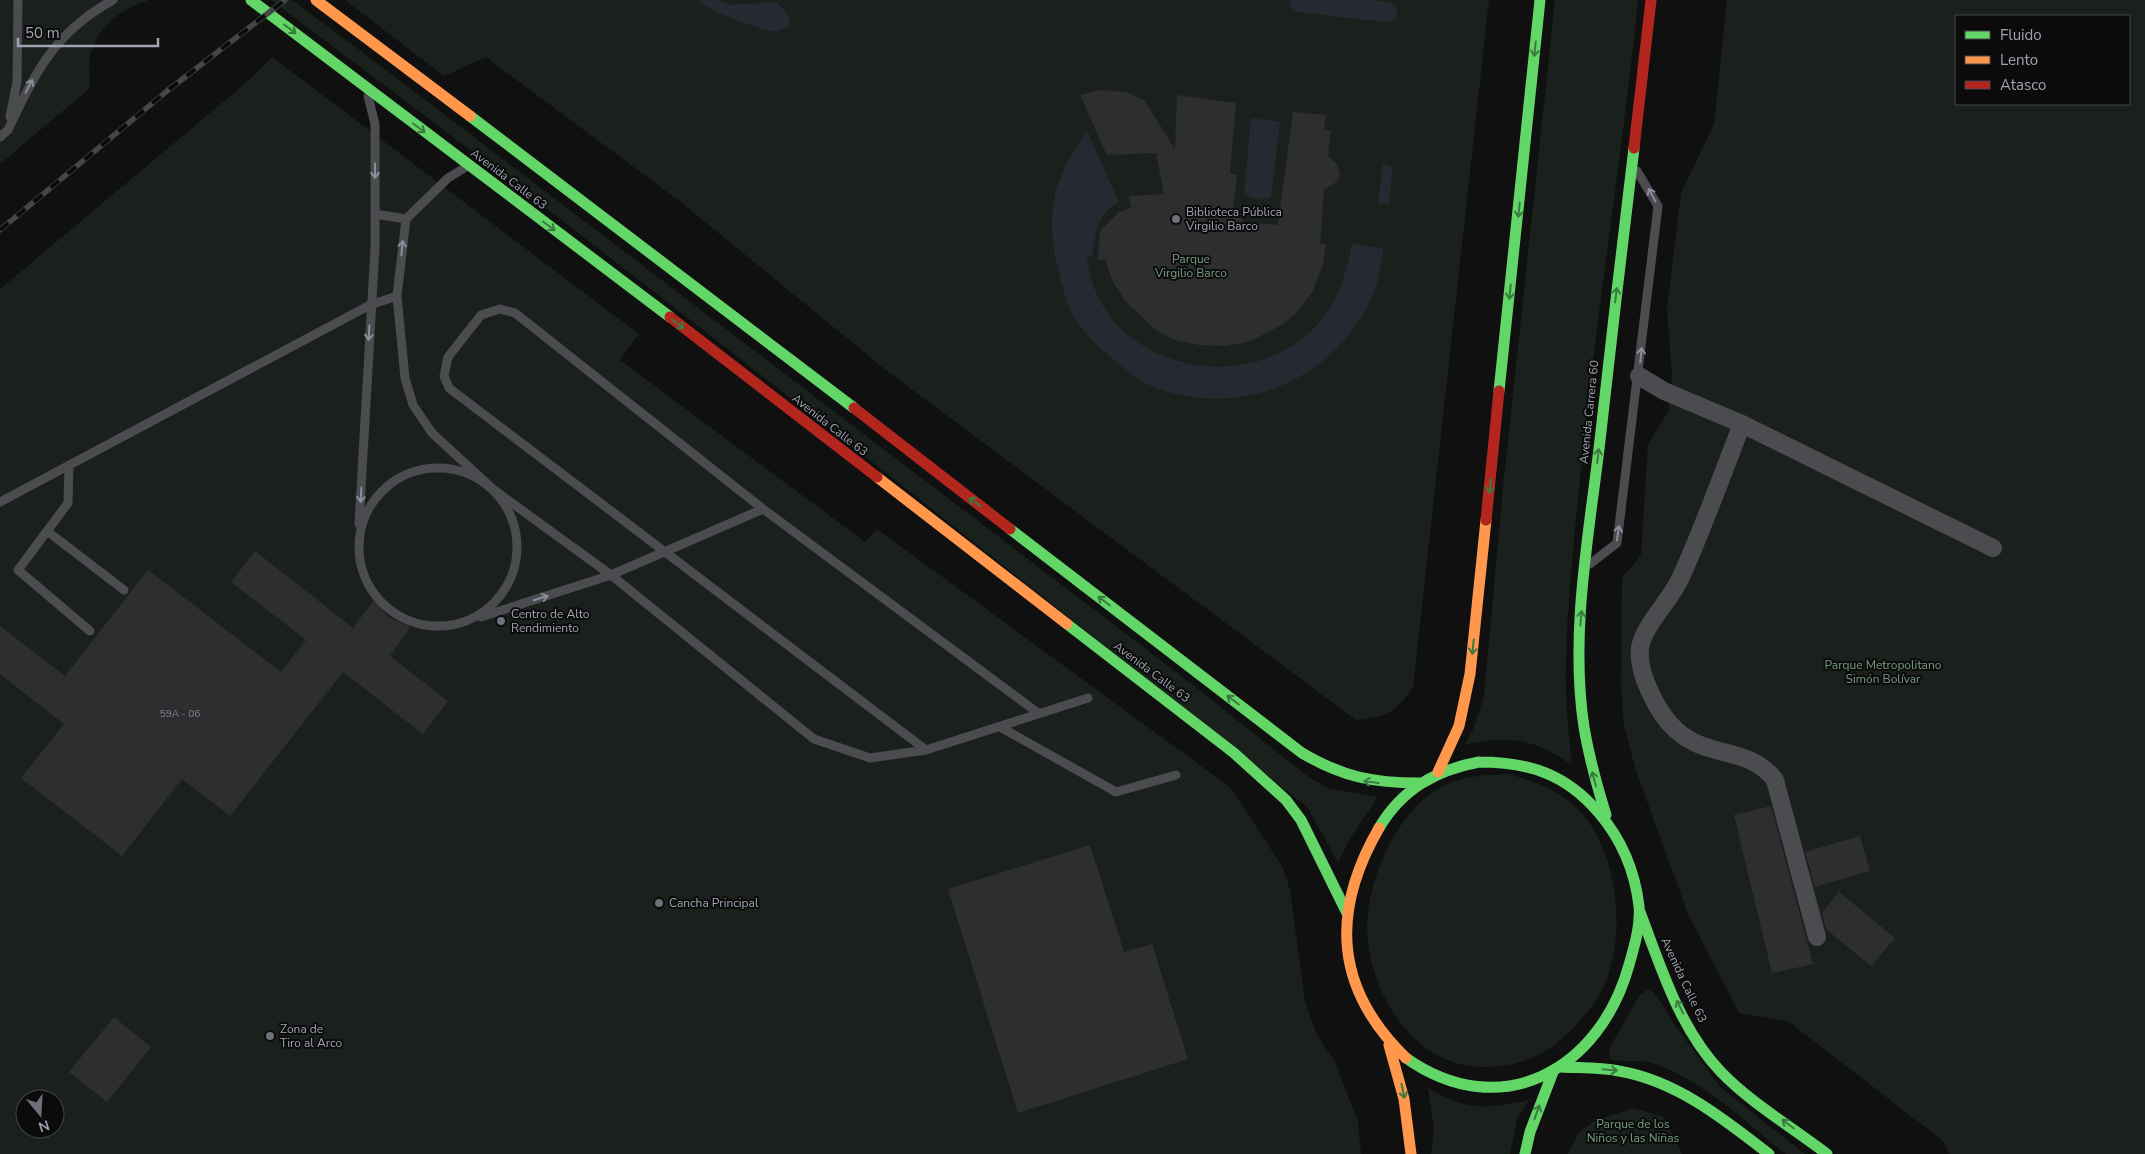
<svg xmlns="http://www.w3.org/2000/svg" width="2145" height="1154" viewBox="0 0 2145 1154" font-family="'Nunito Sans',sans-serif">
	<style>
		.green { fill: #1a211c; fill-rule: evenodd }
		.water { fill: #252931 }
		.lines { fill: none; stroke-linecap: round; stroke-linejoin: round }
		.canal { stroke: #252931; stroke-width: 20 }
		.building { fill: #2e2e30 }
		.lane { stroke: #4b4b50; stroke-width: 9 }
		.street { stroke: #4b4b50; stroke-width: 18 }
		.fast { stroke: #63d668; stroke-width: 11 }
		.slow { stroke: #ff974d; stroke-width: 11 }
		.jam { stroke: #b3261e; stroke-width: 11 }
		.rail-casing { stroke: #454649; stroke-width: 5.5 }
		.rail { stroke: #0b0b0c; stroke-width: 4; stroke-dasharray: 11; stroke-linecap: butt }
		.oneway { stroke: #3b7b3f }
		.oneway2 { stroke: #8c8d9a }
		.poi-dot { fill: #6e707a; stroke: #0b0b0c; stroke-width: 2 }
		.labels { text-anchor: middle; stroke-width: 4; stroke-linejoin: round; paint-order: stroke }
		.number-label { font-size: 10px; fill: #848692 }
		.street-label { font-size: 12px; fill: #a1a3b2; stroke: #0b0b0c }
		.poi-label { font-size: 12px; fill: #a1a3b2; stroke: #0b0b0c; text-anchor: start }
		.park-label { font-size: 12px; fill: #789d82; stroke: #0b0b0c }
	</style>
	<rect width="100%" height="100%" fill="#101011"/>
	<path class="green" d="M0,0h149c-28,9 -52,26 -59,57 -2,9 0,21 0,31l-90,76z
		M271,0h21l69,51 819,624 126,100 21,13 51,9 -27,40 -13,25 -31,-55c-342,-273 -685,-545 -1036,-807z
		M345,0h1144l-76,687c-17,26 -26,29 -57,33l-469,-349 -205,-168 -196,-146 -42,19z
		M1555,0h83c-16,160 -43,319 -58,480 -6,61 -13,123 -14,185 -1,33 2,67 6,100 -38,-27 -62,-29 -107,-21l8,-14 11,-34 19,-208z
		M1727,0h418v1154h-196l-6,-13 -155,-120 -49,-8 -51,-99 -52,-143 -12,-46 -3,-40 1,-107 19,-23 7,-111 20,-32 4,-35 -5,-68 14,-116 33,-69zM1956,16h173v88h-173z
		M272,57l367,277 -19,26 245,182 12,-13 354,259 52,80 7,22 15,111 11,32 19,29 23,60 3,32h-1361v-865l247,-207zM25,1099h30v30h-30z
		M1510,774c24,8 46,15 65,32 47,43 56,150 17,200 -28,36 -55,59 -103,61 -69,3 -114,-63 -121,-126 -6,-53 27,-130 75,-155 21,-11 45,-11 67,-12z
		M1647,990l6,2 5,6 17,27 46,63 84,66h-19c-40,-31 -85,-76 -134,-91 -14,-4 -30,0 -42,-4l-1,-10 30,-53z
		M1428,1088c37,23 59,21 101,12l-12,19 -7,35h-79l3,-26z
		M1634,1108l30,9 18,37h-114l11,-22 17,-12z"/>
	<path class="water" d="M698,0h19l14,5 46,-3 12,14v10c-5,4 -11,6 -18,5 -17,-4 -61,-19 -73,-31z
		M1251,118l29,4 -9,75 -12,3 -15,-6z
		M1087,131l32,71c-20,11 -26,32 -26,54l-6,2c13,113 168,146 236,60 17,-22 24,-48 29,-74l31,4c-2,39 -19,73 -46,100 -46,47 -116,63 -178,41 -20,-7 -38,-22 -53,-36 -14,-12 -27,-26 -36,-43 -4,-9 -6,-20 -9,-29 -8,-27 -12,-58 -6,-86 5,-24 19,-44 32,-64z
		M1383,164l10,3 -4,37 -11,-1z"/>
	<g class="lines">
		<path class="canal" d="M1299,2l88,10"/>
	</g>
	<path class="building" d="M1099,90l27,2 18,8 31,49 2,-54 59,8 -6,70 7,2 -4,34 12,13 33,3 15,-113 33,3 -2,15 7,1 -3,25 9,8 3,12 -5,7 -11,7 -4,54h6l-3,20 -11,29 -17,21 -10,9 -34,18 -26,5 -26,-1 -24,-5 -19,-10 -30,-28 -13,-20 -8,-23 -7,2 2,-30 19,-19 13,-5 -4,-11 36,-2 -8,-41 -49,2 -27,-60z
		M255,551l98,77 21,-28 14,17 22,10 -20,29 58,45 -25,33 -80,-62 -113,144 -48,-37 -60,77 -101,-78 43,-54 -64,-50v-48l65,50 83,-106 133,102 25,-32 -75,-58z
		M1771,806l42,158 -41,9 -38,-158z
		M1860,836l10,35 -55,16 -10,-35z
		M1090,845l34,107 28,-8 36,115 -170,54 -70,-224z
		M1839,892l56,46 -24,28 -45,-37 -4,-16z
		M114,1017l37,30 -44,55 -38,-30z"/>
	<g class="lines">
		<path class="lane" d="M10,117l7,-35 1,-82
			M0,137l8,-7c26,-57 48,-99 105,-130
			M466,167l-18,11 -42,41 -9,77 8,82 8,27 19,28 62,57 117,85 203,164 56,19 56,-8 162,-52
			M375,214l31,5
			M69,465l-1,38 -50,67 72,61
			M359 547a79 79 0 1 1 158 0a79 79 0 1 1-158 0Z
			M0,502l370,-197 27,-9
			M359,524l16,-276v-124l-7,-28
			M47,531l77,59
			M1590,564l27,-21 41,-337 -21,-35
			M481,617l130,-42 152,-66
			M1002,728l114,64 60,-17
			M926,750l-477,-362 -5,-12 4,-19 33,-42 19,-6 15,4 248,196 275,204"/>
		<path class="street" d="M1639,376l25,15 78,33 251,124
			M1742,424c-20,51 -39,105 -62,155 -10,22 -37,47 -40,69 -3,25 18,66 36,82 31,29 74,16 99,50l42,157"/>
		<path class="fast" d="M251,0l419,317
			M470,116l384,292
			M1499,391l41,-391
			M1010,529l292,224c41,24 71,30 118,30
			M1067,624l167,129 52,47 15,20 46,93
			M1606,815c-9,-29 -17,-58 -22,-88 -14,-91 4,-187 15,-278 11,-100 23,-201 35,-301
			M1379,828c23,-39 57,-58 100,-66
			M1640,912c21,55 39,116 81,160 31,32 71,55 106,82
			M1406,1058c95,67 194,12 223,-93 5,-18 12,-40 10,-59 -4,-34 -18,-67 -40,-93 -33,-39 -70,-51 -120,-51
			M1561,1067c19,1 39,0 58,4 58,10 105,48 150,83
			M1525,1154l5,-22 23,-60"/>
		<path class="slow" d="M316,0l154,116
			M877,477l190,147
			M1438,772l21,-46 11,-52 16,-154
			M1379,828c-49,85 -44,161 27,230
			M1389,1045l15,54 7,55"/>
		<path class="jam" d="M1634,148l17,-148
			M670,317l207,160
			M854,408l156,121
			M1486,520l13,-129"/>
		<g class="rail-casing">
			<path id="rail" d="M0,230l167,-139 118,-91"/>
		</g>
		<use href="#rail" class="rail"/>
	</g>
	<defs><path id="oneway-shaft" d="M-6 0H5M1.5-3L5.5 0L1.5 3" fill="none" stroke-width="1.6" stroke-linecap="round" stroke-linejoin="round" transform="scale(1.25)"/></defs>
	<g class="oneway">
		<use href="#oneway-shaft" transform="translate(290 29) rotate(37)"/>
		<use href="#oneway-shaft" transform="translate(1535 49) rotate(96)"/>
		<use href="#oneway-shaft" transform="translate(419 128) rotate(37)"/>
		<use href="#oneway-shaft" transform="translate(1519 210) rotate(96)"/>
		<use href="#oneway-shaft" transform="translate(549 226) rotate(37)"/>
		<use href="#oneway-shaft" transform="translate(1510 292) rotate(96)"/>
		<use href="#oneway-shaft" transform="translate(1616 295) rotate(-83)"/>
		<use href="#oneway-shaft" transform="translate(678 324) rotate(38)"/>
		<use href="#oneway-shaft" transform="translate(1598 456) rotate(-84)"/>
		<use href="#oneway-shaft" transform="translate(1490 486) rotate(96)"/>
		<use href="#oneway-shaft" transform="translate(975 502) rotate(-143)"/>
		<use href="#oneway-shaft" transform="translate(1104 601) rotate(-143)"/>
		<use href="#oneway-shaft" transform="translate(1581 618) rotate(-85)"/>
		<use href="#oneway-shaft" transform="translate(1473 647) rotate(96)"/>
		<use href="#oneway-shaft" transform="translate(1233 700) rotate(-143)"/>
		<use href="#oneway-shaft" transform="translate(1594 779) rotate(-105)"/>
		<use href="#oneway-shaft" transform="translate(1371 782) rotate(-172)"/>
		<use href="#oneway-shaft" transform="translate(1680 1007) rotate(-117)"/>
		<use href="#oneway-shaft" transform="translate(1610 1070) rotate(5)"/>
		<use href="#oneway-shaft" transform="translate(1403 1091) rotate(78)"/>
		<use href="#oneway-shaft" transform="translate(1537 1112) rotate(-70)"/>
		<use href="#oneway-shaft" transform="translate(1788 1124) rotate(-143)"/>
	</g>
	<g class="oneway2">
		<use href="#oneway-shaft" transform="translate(29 86) rotate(-62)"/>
		<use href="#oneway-shaft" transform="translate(375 171) rotate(90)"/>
		<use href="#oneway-shaft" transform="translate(1652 195) rotate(-118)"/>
		<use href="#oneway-shaft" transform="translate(402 248) rotate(-85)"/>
		<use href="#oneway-shaft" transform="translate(369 333) rotate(93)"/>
		<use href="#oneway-shaft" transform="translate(1641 355) rotate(-84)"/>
		<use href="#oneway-shaft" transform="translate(361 495) rotate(93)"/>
		<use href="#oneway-shaft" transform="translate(1618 533) rotate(-82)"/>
		<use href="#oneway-shaft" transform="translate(541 598) rotate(-18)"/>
	</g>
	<g class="poi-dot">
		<circle cx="1176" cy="219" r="5"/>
		<circle cx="501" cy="621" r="5"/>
		<circle cx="659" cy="903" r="5"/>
		<circle cx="270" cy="1036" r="5"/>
	</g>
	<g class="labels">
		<g class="number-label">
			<text x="180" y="717">59A - 06</text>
		</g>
		<g class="street-label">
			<text transform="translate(509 179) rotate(37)" y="4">Avenida Calle 63</text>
			<text transform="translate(1589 412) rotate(-84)" y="4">Avenida Carrera 60</text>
			<text transform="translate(830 425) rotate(38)" y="4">Avenida Calle 63</text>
			<text transform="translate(1152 672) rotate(37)" y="4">Avenida Calle 63</text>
			<text transform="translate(1684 980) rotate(65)" y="4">Avenida Calle 63</text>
		</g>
		<g class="poi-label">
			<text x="1186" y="216">Biblioteca Pública<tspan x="1186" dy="14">Virgilio Barco</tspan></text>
			<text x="511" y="618">Centro de Alto<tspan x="511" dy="14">Rendimiento</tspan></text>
			<text x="669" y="907">Cancha Principal</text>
			<text x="280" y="1033">Zona de<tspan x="280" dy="14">Tiro al Arco</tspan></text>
		</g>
		<g class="park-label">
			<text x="1191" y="263">Parque<tspan x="1191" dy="14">Virgilio Barco</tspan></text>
			<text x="1883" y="669">Parque Metropolitano<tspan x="1883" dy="14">Simón Bolívar</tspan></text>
			<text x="1633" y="1128">Parque de los<tspan x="1633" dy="14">Niños y las Niñas</tspan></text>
		</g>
	</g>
	<rect x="1955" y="15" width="175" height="90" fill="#0b0b0c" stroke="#47484e"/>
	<rect x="1965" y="31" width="25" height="8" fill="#63d668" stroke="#47484e"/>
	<text x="2000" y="40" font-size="15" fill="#a1a3b2">Fluido</text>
	<rect x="1965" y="56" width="25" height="8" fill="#ff974d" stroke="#47484e"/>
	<text x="2000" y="65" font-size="15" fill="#a1a3b2">Lento</text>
	<rect x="1965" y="81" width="25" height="8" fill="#b3261e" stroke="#47484e"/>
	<text x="2000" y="90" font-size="15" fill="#a1a3b2">Atasco</text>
	<g transform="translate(40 1114) rotate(162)"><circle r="24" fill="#0b0b0c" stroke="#47484e"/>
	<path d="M0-4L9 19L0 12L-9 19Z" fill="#6e707a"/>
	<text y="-8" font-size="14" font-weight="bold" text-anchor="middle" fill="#a1a3b2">N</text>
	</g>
	<path d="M18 38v8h140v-8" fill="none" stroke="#a1a3b2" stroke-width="2.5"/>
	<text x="25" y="38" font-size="15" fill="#a1a3b2" stroke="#0b0b0c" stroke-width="4" paint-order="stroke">50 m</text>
</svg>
